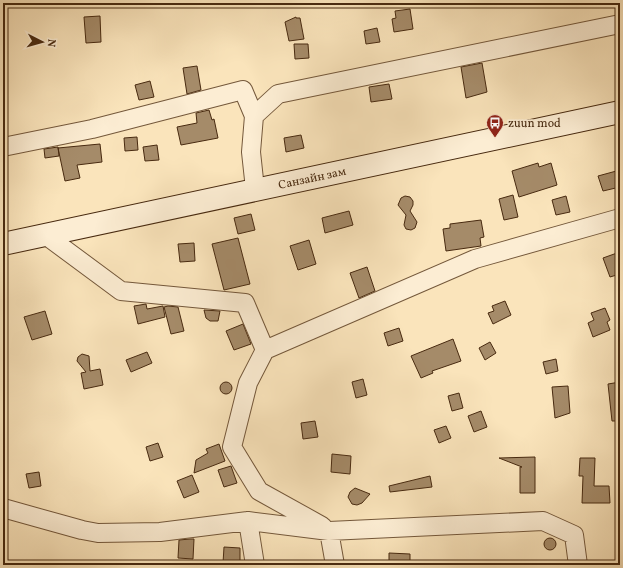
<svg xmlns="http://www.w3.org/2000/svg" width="623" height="568" viewBox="0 0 623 568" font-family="Vollkorn,serif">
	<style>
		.building { fill: #a58b69; stroke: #482a10 }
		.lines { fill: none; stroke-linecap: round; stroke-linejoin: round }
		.minor-casing { stroke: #74583b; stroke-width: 20 }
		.secondary-casing { stroke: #482a10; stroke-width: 24 }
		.minor { stroke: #fcedd3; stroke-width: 18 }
		.secondary { stroke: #fcedd3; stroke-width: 22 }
		.labels { text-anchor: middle; stroke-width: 3.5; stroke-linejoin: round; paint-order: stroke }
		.poi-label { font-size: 12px; fill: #482a10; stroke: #fcedd3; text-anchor: start }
		.street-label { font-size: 12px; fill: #482a10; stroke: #fcedd3 }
	</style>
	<rect width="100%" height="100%" fill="#fae4bb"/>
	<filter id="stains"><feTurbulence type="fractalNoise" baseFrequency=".005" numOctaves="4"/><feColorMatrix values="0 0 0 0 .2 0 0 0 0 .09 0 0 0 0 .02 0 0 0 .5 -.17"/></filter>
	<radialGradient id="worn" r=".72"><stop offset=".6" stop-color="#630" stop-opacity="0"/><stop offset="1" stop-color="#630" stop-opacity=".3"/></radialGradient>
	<path class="building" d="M410,9l3,20 -19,3 -2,-13 4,-1 -1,-7z
		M100,16l1,26 -15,1 -2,-26z
		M296,17v1h4l4,21 -15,2 -4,-19z
		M377,28l3,14 -14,2 -2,-13z
		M294,44h14l1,14 -14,1z
		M482,63l5,29 -21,6 -5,-31z
		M197,66l4,24 -14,4 -4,-26z
		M150,81l4,16 -15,3 -4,-15z
		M389,84l3,15 -21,3 -2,-15z
		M209,110l3,10 2,-1 4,19 -37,7 -4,-18 20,-4 -1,-10z
		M301,135l3,13 -18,4 -2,-14z
		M137,137l1,13 -13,1 -1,-13z
		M100,144l2,18 -25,3 3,13 -15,3 -7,-33z
		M157,145l2,15 -14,1 -2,-14z
		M58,147l1,9 -14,2 -1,-9z
		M538,163l1,4 12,-4 6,22 -38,12 -7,-26z
		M620,170v17l-17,4 -5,-15z
		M513,195l5,22 -14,3 -5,-21z
		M405,196l5,1 3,4v4l-3,6 7,11 -2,6 -4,2 -5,-1 -2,-4 2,-10 -8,-10 3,-7z
		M566,196l4,16 -14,3 -4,-15z
		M349,211l4,14 -28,8 -3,-15z
		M251,214l4,16 -17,4 -4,-16z
		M481,220l3,17 -4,1 1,8 -35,5 -3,-22 7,-1v-4z
		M238,238l12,46 -26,6 -12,-46z
		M309,240l7,24 -18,6 -8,-24z
		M194,243l1,18 -15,1 -2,-18z
		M617,253l3,8v13l-10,3 -7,-19z
		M367,267l8,24 -16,7 -9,-25z
		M505,301l6,14 -18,9 -5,-11 6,-2 -2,-5z
		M146,304l1,5 16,-3 2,11 -27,7 -4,-18z
		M168,306l10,1 6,24 -13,3 -7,-27z
		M605,308l5,12 -3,2 3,8 -17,7 -5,-14 6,-3 -3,-7z
		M204,310l16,1 -2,10h-8l-4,-3z
		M45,311l7,23 -20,6 -8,-23z
		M243,324l8,20 -17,6 -8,-19z
		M399,328l4,13 -15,5 -4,-13z
		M453,339l8,22 -29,10 1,2 -12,5 -10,-22z
		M490,342l6,11 -11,7 -6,-12z
		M147,352l5,11 -21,9 -5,-12z
		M82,354l7,2 1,15 10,-2 3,16 -19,4 -3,-16 5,-1 -9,-11 1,-4z
		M556,359l2,12 -12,3 -3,-12z
		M363,379l4,16 -11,3 -4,-16z
		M620,382v39h-8l-4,-37z
		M220 388a6 6 0 1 1 12 0a6 6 0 1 1-12 0Z
		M568,386l2,27 -15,5 -3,-31z
		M459,393l4,15 -11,3 -4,-15z
		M481,411l6,16 -13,5 -6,-16z
		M315,421l3,16 -15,2 -2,-16z
		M446,426l5,12 -12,5 -5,-13z
		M158,443l5,14 -13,4 -4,-14z
		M219,444l6,17 -31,12 2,-13 12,-7 -2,-4z
		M332,454l19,2 -1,18 -19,-2z
		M535,457v36h-15v-26h2l-23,-9z
		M580,458h15l-1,28h15l1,17h-28l1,-27h-4z
		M231,466l6,17 -13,4 -6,-17z
		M39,472l2,14 -12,2 -3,-14z
		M192,475l7,17 -15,6 -7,-17z
		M430,476l2,11 -42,5 -1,-6z
		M355,488l15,6 -8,9 -5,2 -5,-1 -4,-7 2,-5z
		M544 544a6 6 0 1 1 12 0a6 6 0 1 1-12 0Z
		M190,539h4l-1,20 -15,-1 1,-18z
		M224,547l16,1v16l-17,-1z
		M389,553l21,1v11h-21z"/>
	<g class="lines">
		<g class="minor-casing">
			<path id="minor" d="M3,147l89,-18 151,-39 11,26
				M255,189l-4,-37 3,-36 24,-22 342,-70
				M44,234l77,57 124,12 20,47 -17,33 -16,64 27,44 63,35
				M265,350l210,-91 145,-41
				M3,508l79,22 16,3 62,-1 88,-11 81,10 214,-10 31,14 4,30
				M248,521l7,44
				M329,531l6,34"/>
		</g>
		<g class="secondary-casing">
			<g id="secondary">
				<path id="s1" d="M3,244l617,-132"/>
			</g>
		</g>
		<use href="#minor" class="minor"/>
		<use href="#secondary" class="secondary"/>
	</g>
	<defs>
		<g id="bus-pin" transform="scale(0.9)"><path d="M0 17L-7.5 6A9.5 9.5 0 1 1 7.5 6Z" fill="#8f2418" stroke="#fcedd3"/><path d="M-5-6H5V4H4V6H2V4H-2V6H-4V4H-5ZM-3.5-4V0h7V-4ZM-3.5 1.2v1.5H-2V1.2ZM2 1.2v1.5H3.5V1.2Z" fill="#fff"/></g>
	</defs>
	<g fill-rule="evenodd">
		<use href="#bus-pin" x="495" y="123"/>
	</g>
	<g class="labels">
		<g class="poi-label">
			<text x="508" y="127">zuun mod</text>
		</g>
		<g class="street-label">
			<text dy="4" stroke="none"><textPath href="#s1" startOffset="316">Санзайн зам</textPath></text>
		</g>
	</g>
	<rect width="623" height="568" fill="none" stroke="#fae4bb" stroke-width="16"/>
	<rect x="4" y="4" width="615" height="560" fill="none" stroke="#482a10" stroke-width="2"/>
	<rect x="8" y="8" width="607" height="552" fill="none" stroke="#482a10"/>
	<g transform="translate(42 42) rotate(96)" stroke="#fcedd3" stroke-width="3" paint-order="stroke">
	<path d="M0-3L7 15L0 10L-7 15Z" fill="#482a10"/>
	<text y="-6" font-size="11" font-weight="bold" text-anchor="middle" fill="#482a10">N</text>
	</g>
	<rect width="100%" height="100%" filter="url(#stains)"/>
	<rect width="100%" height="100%" fill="url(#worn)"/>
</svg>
